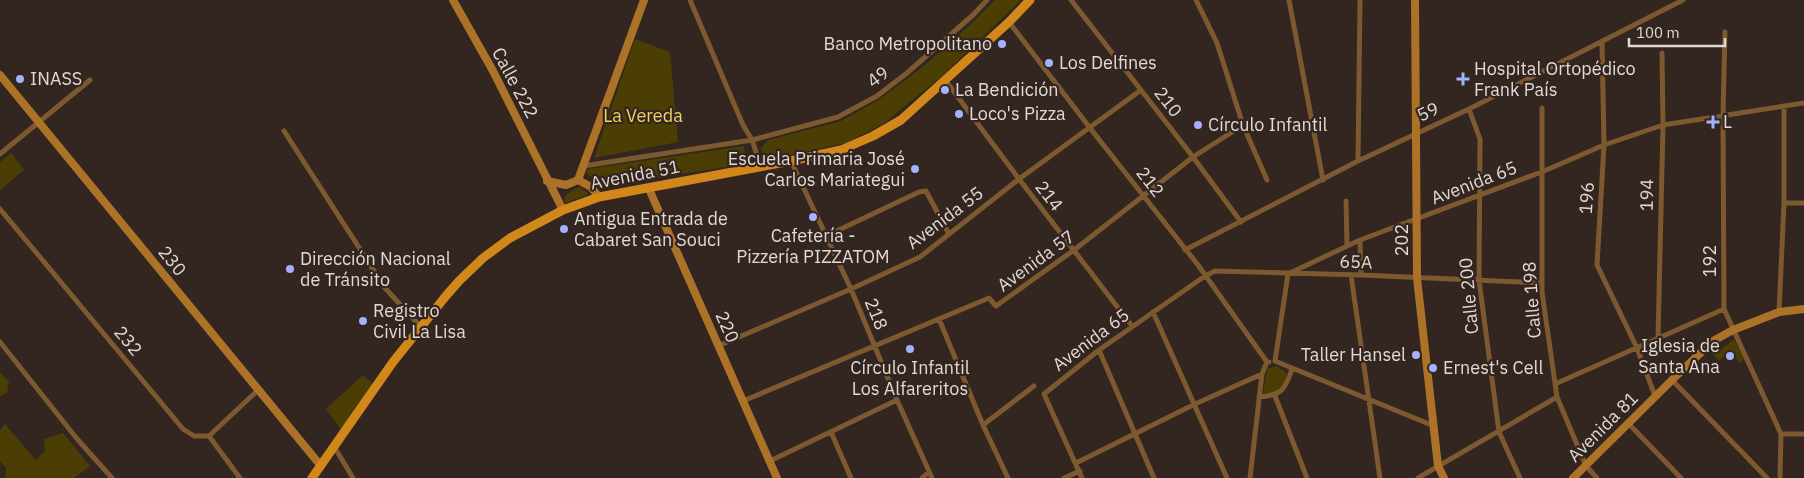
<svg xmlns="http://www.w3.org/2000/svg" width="1804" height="478" viewBox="0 0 1804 478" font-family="'IBM Plex Sans',sans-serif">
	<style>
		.green { fill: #4b3e04 }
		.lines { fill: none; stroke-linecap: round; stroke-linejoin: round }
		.street { stroke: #7d592f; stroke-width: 5 }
		.secondary { stroke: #ac7328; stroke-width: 8 }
		.primary { stroke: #d1871a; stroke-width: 9 }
		.poi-dot { fill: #a1b3fd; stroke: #33251f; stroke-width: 2 }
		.labels { text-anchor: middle; stroke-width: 4.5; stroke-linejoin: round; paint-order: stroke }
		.poi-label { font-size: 18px; fill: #e2d8d4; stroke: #33251f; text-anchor: start }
		.street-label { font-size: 18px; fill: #e2d8d4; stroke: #33251f }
		.park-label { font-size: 18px; fill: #efd260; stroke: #33251f }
	</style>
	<rect width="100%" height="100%" fill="#33251f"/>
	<path class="green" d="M995,0h26l-79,76 -59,48 -37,19 -76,17 -7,-6 -2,-6 7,-8 73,-19 39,-22 45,-34 47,-42z
		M635,39l35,13 8,90 -84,16z
		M744,146l2,18 -143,22 -17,-13 1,-4z
		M11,153l13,17 -24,20v-28z
		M580,187l7,5 1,3 -23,8 -1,-2 1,-5 11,-8z
		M1734,339l10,20 -4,4 -10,-11 -11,9 -5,-6z
		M1276,366l11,7c-4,15 -7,20 -24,20l4,-24z
		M0,372l9,10 -2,11 -7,3z
		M363,375l11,10 -33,45 -15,-21z
		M5,424l31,36 9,-9 -1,-12 19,-6 27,33 -16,12h-69l1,-10 -6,-7v-31z"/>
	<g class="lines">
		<path class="street" d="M690,0l53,125 9,15 9,27
			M1071,0l122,157 48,65
			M1196,0l21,43 26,82 24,55
			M1289,0l34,180
			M1009,22l81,106 108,137 69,97
			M1725,32l-2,83 1,194 57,125 -1,44
			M1602,41l2,104 -7,120 40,83 18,48
			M946,81l73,98 113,147
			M1542,108v184l15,105 29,69 11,12
			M1469,109l11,30 -1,141 20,152 21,46
			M284,131l101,157 36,39
			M0,154l90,-74
			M791,161l60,128 46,111 35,78
			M1358,161l2,-161
			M583,166l169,-26 86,-23 39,-21 30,-23 66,-58 14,-15
			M1346,201l1,44
			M1784,203h20
			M0,209l183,220 11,7h15
			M826,236l93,-44 7,-1 23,43
			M1360,240l1,35
			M1185,250l173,-89 111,-52 214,-109
			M1290,273l70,-33 184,-69 60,-26 59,-20 141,-22
			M1351,275l29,203
			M1153,312l74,166
			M1779,312l5,-109v-97
			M939,319l44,106 25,53
			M1658,338l5,-213 -1,-72
			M0,342l78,98 34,38
			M718,346l133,-57 69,-32 99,-78 122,-89
			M1099,350l55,128
			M1275,361l159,65
			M1275,361l13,-87
			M1672,380l95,98
			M1555,384l169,-75
			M1275,396l32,82
			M1259,397c23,-2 26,-7 33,-28
			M743,401l246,-103 7,8 78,-56 119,-93 50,-32
			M1628,423l53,55
			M983,425l51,-39
			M831,432l20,46
			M1781,434h23
			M209,436l49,-46
			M209,436l31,42
			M335,448l18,30
			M770,461l127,-61
			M1076,463l119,-59 67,-30
			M922,478l7,-6
			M1064,478l16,-7
			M1082,478l-38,-84 55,-44 106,-74 10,-5 146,4 181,8
			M1250,478l12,-104 5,-12h2
			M1418,478l139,-81"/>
		<path class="secondary" d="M453,0l40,71 70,139
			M1415,0l2,278 21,188 6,12
			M0,75l321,391
			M578,180l66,-180
			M547,181l19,4 12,-5 13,7 8,10
			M649,189l128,289
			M1573,478l99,-98 41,-39 20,-11 46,-18 25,-3"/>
		<path class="primary" d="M312,478l81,-116 52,-65 14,-16 24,-23 27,-20 53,-28 36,-13 192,-36 50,-11 32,-14 28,-16 108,-98 21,-22"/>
	</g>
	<g class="poi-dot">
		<circle cx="1002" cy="44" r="5"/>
		<circle cx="1049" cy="63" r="5"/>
		<circle cx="20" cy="79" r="5"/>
		<path d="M1460.5 71.5h5v5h5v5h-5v5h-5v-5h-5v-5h5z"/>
		<circle cx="945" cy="90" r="5"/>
		<circle cx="959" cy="114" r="5"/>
		<path d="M1710.5 114.5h5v5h5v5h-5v5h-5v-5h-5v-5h5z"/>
		<circle cx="1198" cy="125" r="5"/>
		<circle cx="915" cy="169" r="5"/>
		<circle cx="813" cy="217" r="5"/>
		<circle cx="564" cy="229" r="5"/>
		<circle cx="290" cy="269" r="5"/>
		<circle cx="363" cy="321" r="5"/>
		<circle cx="910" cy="349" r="5"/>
		<circle cx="1416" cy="355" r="5"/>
		<circle cx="1730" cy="356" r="5"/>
		<circle cx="1433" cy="368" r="5"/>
	</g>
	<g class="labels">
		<g class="poi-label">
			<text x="992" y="50" text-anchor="end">Banco Metropolitano</text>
			<text x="1059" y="69">Los Delfines</text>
			<text x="1474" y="75">Hospital Ortopédico<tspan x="1474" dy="21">Frank País</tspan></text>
			<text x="30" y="85">INASS</text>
			<text x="955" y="96">La Bendición</text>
			<text x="969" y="120">Loco's Pizza</text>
			<text x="1723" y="128">L</text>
			<text x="1208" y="131">Círculo Infantil</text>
			<text x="905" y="165" text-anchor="end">Escuela Primaria José<tspan x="905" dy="21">Carlos Mariategui</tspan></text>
			<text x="574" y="225">Antigua Entrada de<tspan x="574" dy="21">Cabaret San Souci</tspan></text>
			<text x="813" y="242" text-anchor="middle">Cafetería -<tspan x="813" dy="21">Pizzería PIZZATOM</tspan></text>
			<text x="300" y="265">Dirección Nacional<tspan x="300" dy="21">de Tránsito</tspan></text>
			<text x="373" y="317">Registro<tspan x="373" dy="21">Civil La Lisa</tspan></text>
			<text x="1720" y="352" text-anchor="end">Iglesia de<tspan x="1720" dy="21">Santa Ana</tspan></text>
			<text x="1406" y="361" text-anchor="end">Taller Hansel</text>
			<text x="910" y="374" text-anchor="middle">Círculo Infantil<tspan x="910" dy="21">Los Alfareritos</tspan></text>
			<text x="1443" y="374">Ernest's Cell</text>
		</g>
		<g class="street-label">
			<text transform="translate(878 77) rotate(-36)" y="6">49</text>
			<text transform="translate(515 83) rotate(62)" y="6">Calle 222</text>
			<text transform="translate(1168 102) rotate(52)" y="6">210</text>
			<text transform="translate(1428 112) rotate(-25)" y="6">59</text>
			<text transform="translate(635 175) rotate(-11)" y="6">Avenida 51</text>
			<text transform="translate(1150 182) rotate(52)" y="6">212</text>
			<text transform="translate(1474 183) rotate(-21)" y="6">Avenida 65</text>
			<text transform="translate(1647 195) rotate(-89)" y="6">194</text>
			<text transform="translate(1049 196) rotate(52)" y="6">214</text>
			<text transform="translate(1587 198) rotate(-86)" y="6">196</text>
			<text transform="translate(945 218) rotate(-37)" y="6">Avenida 55</text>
			<text transform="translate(1402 240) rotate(-90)" y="6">202</text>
			<text transform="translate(172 261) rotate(51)" y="6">230</text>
			<text transform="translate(1036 261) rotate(-36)" y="6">Avenida 57</text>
			<text transform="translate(1710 261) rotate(-90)" y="6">192</text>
			<text transform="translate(1356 262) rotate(2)" y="6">65A</text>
			<text transform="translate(1469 296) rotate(-95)" y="6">Calle 200</text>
			<text transform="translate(1532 300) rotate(-94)" y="6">Calle 198</text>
			<text transform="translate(876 314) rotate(68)" y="6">218</text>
			<text transform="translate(727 327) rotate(66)" y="6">220</text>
			<text transform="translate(1091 340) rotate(-37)" y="6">Avenida 65</text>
			<text transform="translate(128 341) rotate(50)" y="6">232</text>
			<text transform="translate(1603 427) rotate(-45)" y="6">Avenida 81</text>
		</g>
		<g class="park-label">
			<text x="643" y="122">La Vereda</text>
		</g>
	</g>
	<path d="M1629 38v8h96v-8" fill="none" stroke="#e2d8d4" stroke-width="2.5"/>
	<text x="1636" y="38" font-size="15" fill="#e2d8d4" stroke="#33251f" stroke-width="4" paint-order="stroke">100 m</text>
</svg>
